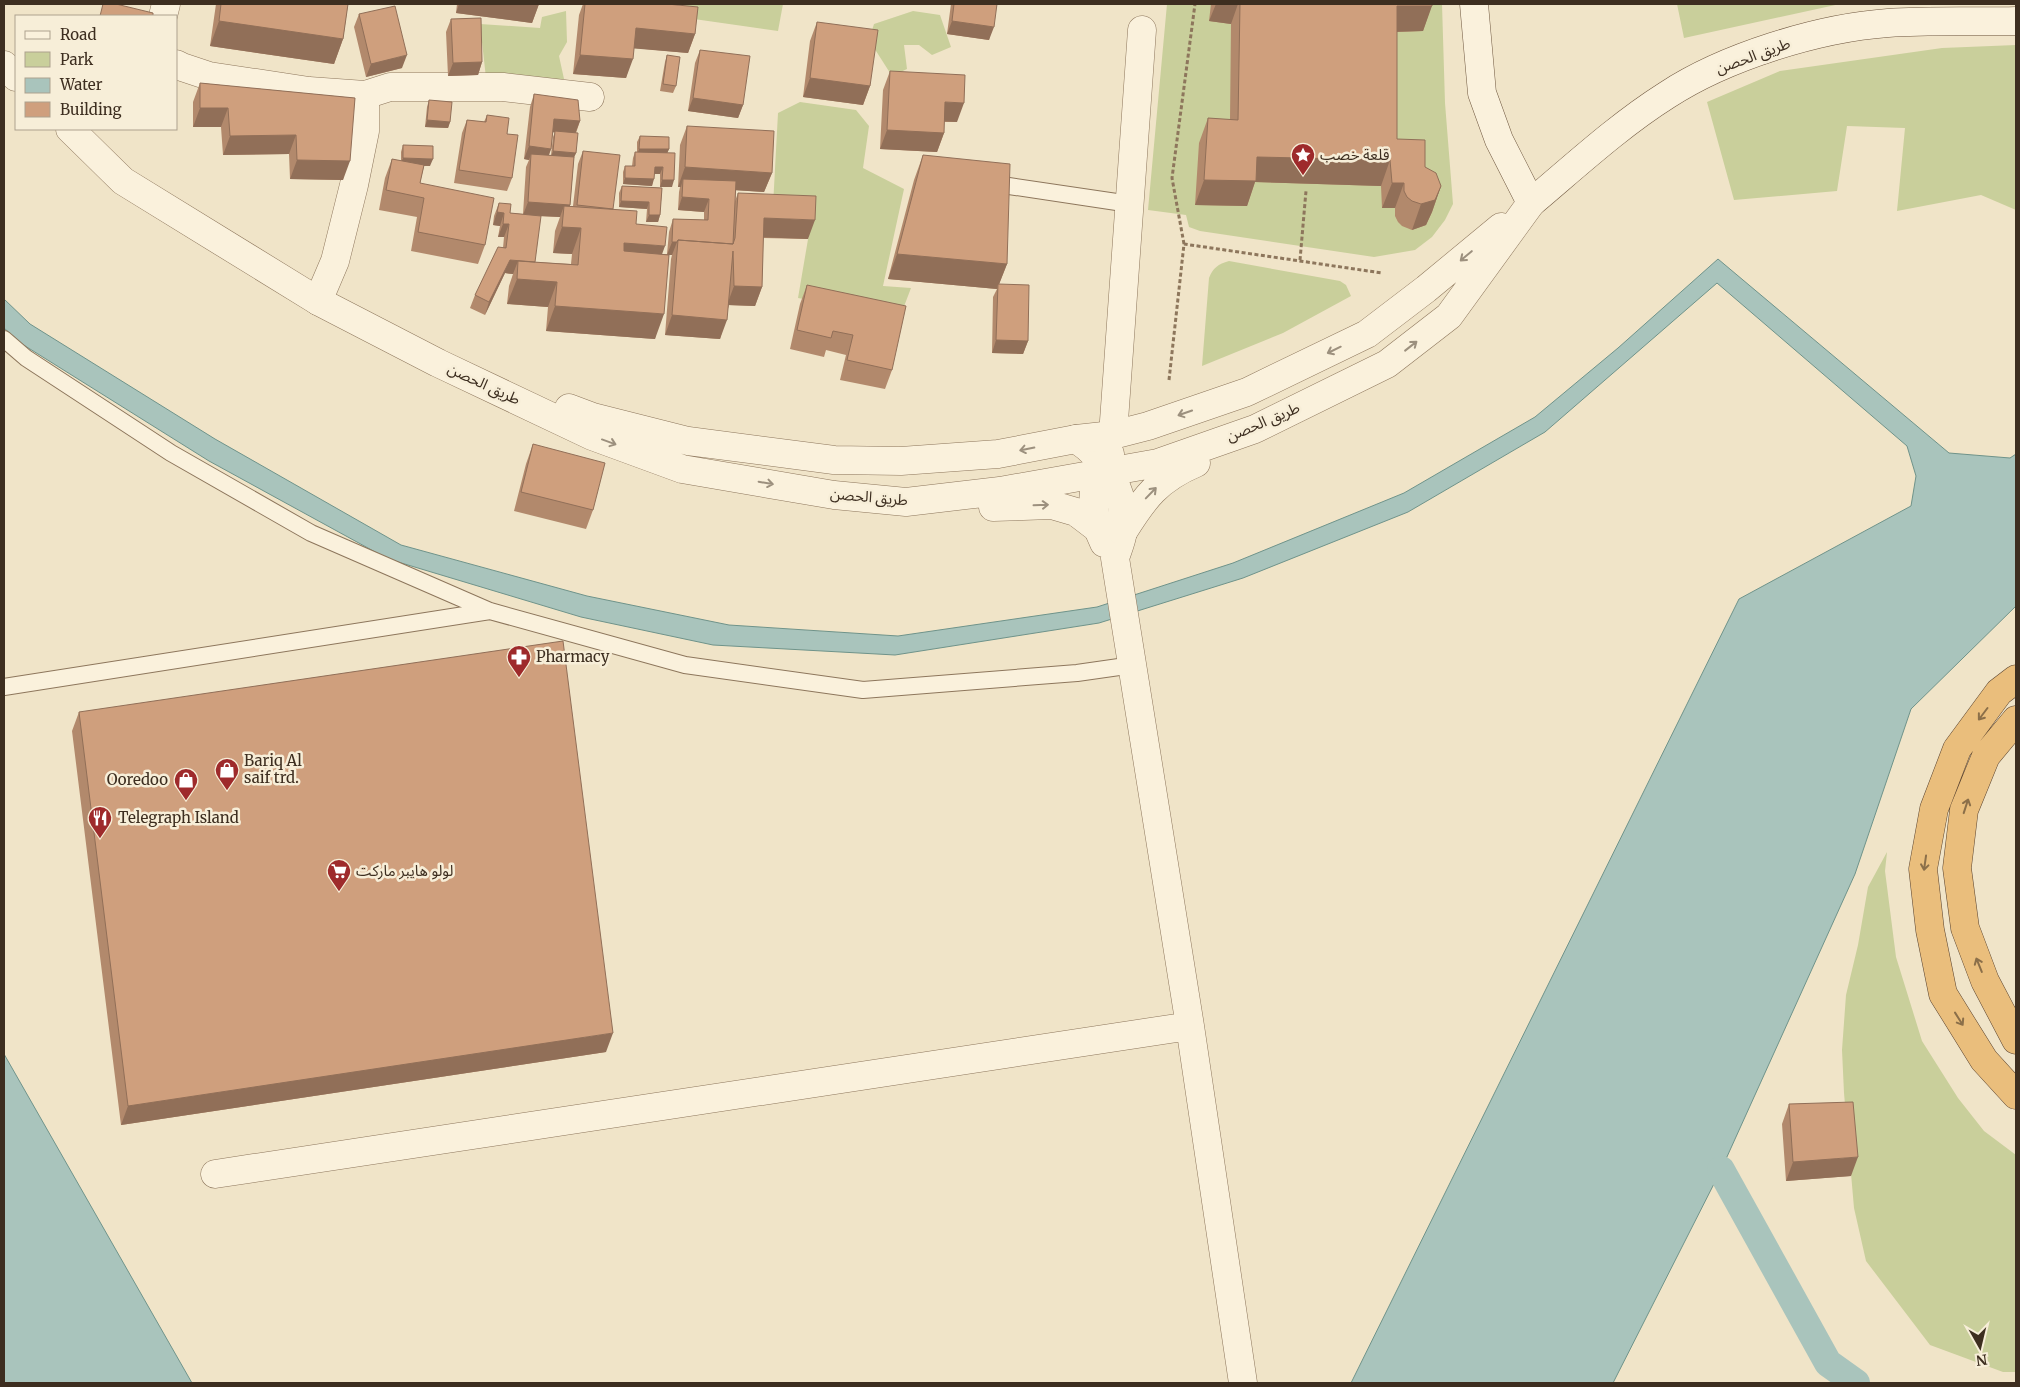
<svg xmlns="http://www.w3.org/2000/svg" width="2020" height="1387" viewBox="0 0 2020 1387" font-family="Merriweather,'Noto Sans Arabic',serif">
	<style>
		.green { fill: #c9cf9b }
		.water { fill: #a9c4bc; stroke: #6f938a }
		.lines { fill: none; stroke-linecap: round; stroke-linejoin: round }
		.canal { stroke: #a9c4bc; stroke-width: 28 }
		.service-casing { stroke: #8d765c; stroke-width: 18 }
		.minor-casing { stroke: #8d765c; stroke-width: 29 }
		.tertiary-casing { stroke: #8d765c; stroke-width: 29 }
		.secondary-casing { stroke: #6f573f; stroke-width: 29 }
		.trunk-casing { stroke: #5b4430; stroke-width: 29 }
		.path { stroke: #8d765c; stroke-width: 3; stroke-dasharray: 4 2.5; stroke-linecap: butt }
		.service { stroke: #faf1dc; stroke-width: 16 }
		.minor { stroke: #faf1dc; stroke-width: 28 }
		.tertiary { stroke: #faf1dc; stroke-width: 28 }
		.secondary { stroke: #faf1dc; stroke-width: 28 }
		.trunk { stroke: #eabe7c; stroke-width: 28 }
		.wall { fill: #b2896c; fill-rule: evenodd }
		.shaded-wall { fill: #916f58 }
		.building { fill: #cf9f7d; stroke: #916f58 }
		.oneway { stroke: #9c907e }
		.oneway2 { stroke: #8b6f49 }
		.labels { text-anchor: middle; stroke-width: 5; stroke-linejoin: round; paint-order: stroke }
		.street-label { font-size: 15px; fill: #3d2e20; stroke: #f7eed8 }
		.poi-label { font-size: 15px; fill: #3d2e20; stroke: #f7eed8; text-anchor: start }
	</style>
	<rect width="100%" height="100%" fill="#f0e4c8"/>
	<path class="green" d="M682,4h101l-5,27 -98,-14z
		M1167,4h275l3,99 8,101 -8,16 -13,17 -17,13 -41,7 -174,-26 -11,-4 -3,-12 -38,-5z
		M1677,4h163l-156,34z
		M566,11l1,31 -8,14 5,23 -12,4 -66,-5 -6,-54 60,4 2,-11z
		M913,11l27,4 11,32 -19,8 -13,-10h-15l3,24 -15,7 -23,-36 5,-16z
		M2016,45v165l-35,-15 -84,16 8,-83 -58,-2 -10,65 -103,9 -27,-98 73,-31 162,-23z
		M800,102l56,8 13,16 -6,42 41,21 -21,97 28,2 -11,29 -102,-19 15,-88 -40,-4 5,-93z
		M1229,261l111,20 6,4 5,11 -68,37 -81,33 7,-88c4,-10 9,-14 20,-17z
		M1887,852l-2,19 11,86 26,84 36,57 26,33 32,24v217h-13l-73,-27 -64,-84 -12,-53 -10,-115 -2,-43 4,-55 12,-50 10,-58z"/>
	<path class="water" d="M1718,259l231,194 61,5 6,-4v152l-105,103 -56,165 -134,296 -108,213h-262l388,-784 172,-93 5,-30 -9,-30 -190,-163 -172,149 -137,80 -165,66 -144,45 -204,32 -182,-10 -132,-28 -193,-58 -179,-98 -187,-117 -18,-16v-29l26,25 185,115 186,106 186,51 142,29 169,11 199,-29 136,-44 171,-70 131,-76 83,-69z
		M4,1054l188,329h-188z"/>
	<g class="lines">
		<path class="canal" d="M1721,1170l107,193 28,20"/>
		<g class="service-casing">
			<path id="service" d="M989,183l141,21
				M4,339l22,19 145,95 140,80 179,78 195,54 178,25 214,-17 56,-8
				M4,687l486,-76"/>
		</g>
		<g class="minor-casing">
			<path id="minor" d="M163,16l3,-12
				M176,64l6,3 27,9 100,15 56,4 25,-8h113l87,10
				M318,301l17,-40 19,-76 11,-54v-36
				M1113,435l29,-405
				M1076,439c32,21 50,54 47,92 -1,9 -5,18 -8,27l75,468 53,357
				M1104,543c-14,-29 -16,-64 6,-89
				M215,1174l975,-148"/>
		</g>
		<g class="tertiary-casing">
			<path id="tertiary" d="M4,65l12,12
				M70,129l53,52 195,120 120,62 154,73 90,33 152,26 72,7 94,-11 158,-28 97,-34 132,-65 62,-48 82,-113
				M569,408l24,9 95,24 146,19 67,1 97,-7 78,-15 37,-4 35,-9 99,-34 120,-58 59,-45 75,-62
				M993,507l59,-2 24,7 21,16
				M1123,532c21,-34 35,-53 73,-69"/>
		</g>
		<g class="secondary-casing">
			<path id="secondary" d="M1474,4l8,89 17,47 32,63c44,-37 87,-77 136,-108 58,-38 151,-67 221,-72 42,-3 86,-1 128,-2"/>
		</g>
		<g class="trunk-casing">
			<path id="trunk" d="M2016,679l-17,13 -42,57 -23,60 -11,60 7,61 13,64 41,66 32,35
				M2016,720l-30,36 -22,54 -7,58 8,60 20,53 31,59"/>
		</g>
		<path class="path" d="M1184,244l-12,-66 23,-174
			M1300,260l6,-69
			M1169,380l15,-136 198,29"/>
		<use href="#service" class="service"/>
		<use href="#minor" class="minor"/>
		<use href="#tertiary" class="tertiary"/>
		<use href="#secondary" class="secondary"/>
		<use href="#trunk" class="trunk"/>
	</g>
	<path class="wall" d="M216,4h132l-5,35 -9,25 -124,-18z
		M457,4h82l-7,19 -76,-10z
		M583,4h84l28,30 -7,19 -54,-5 -8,30 -53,-4 6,-59z
		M951,4h46l-8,36 -42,-6z
		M1211,4h221l-9,27 -26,1v107l28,28 16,19 -9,26 -6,13 -14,5 -10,-4 -4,-4 -3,-6v-8h-13l-1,-22 -126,-4 -8,24 -52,-1 4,-62 9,-25 22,2 1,-96 -22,-3z
		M359,14l43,54 -36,9 -12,-50z
		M451,19l31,43 -4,13 -30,1 -2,-44z
		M817,22l53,64 -7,19 -60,-8 7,-56z
		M700,50l43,55 -5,13 -50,-7 7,-48z
		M667,55l9,31 -3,7 -13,-2 5,-29z
		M890,71l67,51h-13v11l-7,19 -57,-3 3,-59z
		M200,83l155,15 -12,82 -53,-1 -1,-25 -66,1 -2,-28h-28v-25z
		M534,94l46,27 -4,12v20l-2,5 -4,48h3l5,-42 5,-13 30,58 23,15 26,30h5l2,-22 4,-13 31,1v-8l-26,-2 1,-18 1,-5h-2l2,-42 7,-19 85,47 -8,19 -28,-2 -1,11 3,-8 70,46 -45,-1 -1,49 -7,19 -26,-1 -9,34 -55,-4 6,-76 1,-4h-3l-14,84 -109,-8 2,-24 -41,-3 2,-18 4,-12 -8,-1 -20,42 -15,-7 5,-13 28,-47 1,-11h-6l2,-11 -7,-1 1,-9 5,-13 11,10 13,1 3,-47 3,-7 -5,-1 6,-52zM553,132h2l-2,5 -2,18h-2l2,-6zM535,216l25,1 -5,14 -2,22 19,1 -1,10 -36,-2z
		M429,100l21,22 -2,6 -23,-1 2,-20z
		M487,115l20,19 5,44 -5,13 -53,-8 8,-50 5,-13 17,2z
		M640,136l29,13 -2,4 5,34h-12v-13h-6l-2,12 -29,-2v-12l2,-6h7l1,-8 2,-6h2v-10z
		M403,145l27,21h-6l-4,17 65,62 -7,19 -67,-13 6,-34 -38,-7 6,-32 7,-19 9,2v-9z
		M923,155l84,109 -8,20 29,57 -5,13 -31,-1 1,-56 4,-8 -109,-10 26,-99z
		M622,186l40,2 -2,27 -2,7h-12l1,-13 -28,-2v-14z
		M807,285l85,85 -7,19 -45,-9 6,-25 -20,-5 -2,7 -34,-8 10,-45z
		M533,444l60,66 -7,19 -72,-18 12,-47z
		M79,712l527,340 -485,73 -49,-394z
		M1789,1104l62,72 -65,5 -4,-57z"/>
	<path class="shaded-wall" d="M459,4h80l-7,19 -76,-10z
		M1216,4h22l-7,20 -22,-3z
		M1397,6h35l-9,25 -35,1z
		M219,21l124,18 -9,25 -124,-18z
		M952,21l42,6 -5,13 -42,-6z
		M636,28l59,6 -7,19 -59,-5z
		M407,55l-5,13 -36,9 5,-13z
		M580,55l53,4 -7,19 -53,-4z
		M482,62l-4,13 -30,1 5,-13z
		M810,78l60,8 -7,19 -60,-8z
		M693,98l50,7 -5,13 -50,-7z
		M945,102l19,1 -7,19 -19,-1z
		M200,108h28l-7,19h-28z
		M554,119l26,2 -5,13 -26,-2z
		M427,120l23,2 -2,6 -23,-1z
		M887,130l57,3 -7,19 -57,-3z
		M296,135l-7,19 -66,1 7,-19z
		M529,146l22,3 -5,13 -15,-8 -2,6 -5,-1z
		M639,149h30l-3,7h-29z
		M553,151l23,2 -3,6 -22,-2z
		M1257,157l133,3 -9,26 -126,-4 -8,24 -52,-1 9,-25z
		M403,158l30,1 -3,7 -30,-1z
		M297,160l53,1 -7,19 -53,-1z
		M655,167h8l-3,7h-8z
		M685,167l87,6 -8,19 -81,-5v-8l-2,8h-3z
		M625,178l29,1 -2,7 -29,-2z
		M662,180h12l-2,7h-12z
		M1392,183h12l-9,25h-13z
		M1441,186l-9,26 -6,13 -14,5 9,-26z
		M682,197l27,2 -5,13 -26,-2z
		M621,201l28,1 -2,7 -28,-2z
		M528,202l42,3 -4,13 -2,-12 -4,11 -37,-2z
		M497,212l7,1 -4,13 -7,-1z
		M649,215h11l-2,7h-12z
		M764,218l51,2 -7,19 -51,-2z
		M503,224h6l-5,13h-6z
		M562,227l19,1 -9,26 -19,-1z
		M672,242h5l-5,13h-5z
		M624,243l41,3 -9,25 -41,-3z
		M897,254l110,10 -9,23v-3l-1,5 -109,-10z
		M510,260l8,1 -5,13 -8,-1 -20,42 4,-13z
		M517,279l40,3 -9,25 -41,-3z
		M734,286l28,1 -7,19 -28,-1z
		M555,306l109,8 -9,25 -109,-8z
		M672,315l55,5 -7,19 -55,-4z
		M996,340l32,1 -5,13 -31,-1z
		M613,1033l-7,19 -485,73 7,-19z
		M1858,1157l-7,19 -65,5 7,-19z"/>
	<path class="building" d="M103,4h13l37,9v3h-53z
		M221,4h127l-5,35 -124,-18z
		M585,4h82l31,3 -3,27 -59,-6 -3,31 -53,-4z
		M954,4h43l-3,23 -42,-6z
		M1240,4h192v2h-35v133l28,1v27l11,6 5,13 -6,14 -14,4 -9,-3 -5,-4 -3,-6v-8h-12l-2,-23 -133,-3 -1,24 -52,-1 4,-62 30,2z
		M395,6l12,49 -36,9 -12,-50z
		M481,18l1,44 -29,1 -2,-44z
		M817,22l61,8 -8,56 -60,-8z
		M700,50l50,6 -7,49 -50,-7z
		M667,55l13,2 -4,29 -13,-2z
		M890,71l75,4 -1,28 -19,-1 -1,31 -57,-3z
		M200,83l155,15 -5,63 -53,-1 -1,-25 -66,1 -2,-28h-28z
		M534,94l44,6 2,21 -26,-2 -3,30 -22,-3z
		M429,100l23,2 -2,20 -23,-2z
		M487,115l22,3 -2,16 11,1 -6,43 -53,-8 8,-50 19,2z
		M687,126l87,5 -2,42 -87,-6z
		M555,131l23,2 -2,20 -23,-2z
		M640,136l29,1v12h-30z
		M403,145l30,1v13l-30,-1z
		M583,151l37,4 -7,54 -36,-4z
		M635,152l40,1 -1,27h-12l1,-13h-8l-1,12 -29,-1v-12h10z
		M531,154l43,3 -4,48 -42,-3z
		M923,155l87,9 -3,100 -110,-10z
		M392,159l32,6 -4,18 74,15 -9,47 -67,-13 6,-34 -38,-8z
		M683,179l53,2 -3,63 -55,-4 -1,2h-5l1,-23 35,1 1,-21 -27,-2z
		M622,186l40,2 -2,27h-11v-13l-28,-1z
		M738,193l78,3 -1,24 -51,-2 -2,69 -28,-1 -1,-35 -6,69 -55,-5 6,-75 55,4 2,-6z
		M499,203l12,1 -1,9 31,3 -6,46 -25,-2 -21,42 -14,-7 23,-48 8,1 3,-24h-6l1,-11 -7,-1z
		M564,206l73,5 -1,13 31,3 -2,19 -41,-3v8l45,4 -5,59 -109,-8 2,-24 -40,-3 1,-18 60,4 3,-37 -19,-1z
		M998,284l31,1 -1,56 -32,-1z
		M807,285l99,21 -14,64 -45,-10 6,-25 -20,-4 -2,7 -34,-8z
		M533,444l72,19 -12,47 -72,-18z
		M563,641l50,392 -485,73 -49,-394z
		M1853,1102l5,55 -65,5 -4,-58z"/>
	<defs><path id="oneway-shaft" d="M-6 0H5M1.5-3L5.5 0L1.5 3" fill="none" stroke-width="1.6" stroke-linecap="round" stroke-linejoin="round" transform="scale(1.25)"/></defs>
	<g class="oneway">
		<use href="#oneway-shaft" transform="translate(1466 256) rotate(140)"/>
		<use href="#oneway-shaft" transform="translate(1411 346) rotate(-38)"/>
		<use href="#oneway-shaft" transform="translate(1334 350) rotate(154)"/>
		<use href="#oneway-shaft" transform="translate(1185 413) rotate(161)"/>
		<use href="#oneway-shaft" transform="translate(609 442) rotate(20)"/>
		<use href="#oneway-shaft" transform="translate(1027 449) rotate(169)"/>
		<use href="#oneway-shaft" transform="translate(766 483) rotate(10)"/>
		<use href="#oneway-shaft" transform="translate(1151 493) rotate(-46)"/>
		<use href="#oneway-shaft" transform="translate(1041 505) rotate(-2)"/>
	</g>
	<g class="oneway2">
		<use href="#oneway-shaft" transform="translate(1983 714) rotate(127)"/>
		<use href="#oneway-shaft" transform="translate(1966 806) rotate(-72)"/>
		<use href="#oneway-shaft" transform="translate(1925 863) rotate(98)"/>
		<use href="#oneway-shaft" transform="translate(1979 965) rotate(-112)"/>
		<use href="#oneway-shaft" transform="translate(1959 1019) rotate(58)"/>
	</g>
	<defs>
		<g id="sight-pin" transform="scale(1.25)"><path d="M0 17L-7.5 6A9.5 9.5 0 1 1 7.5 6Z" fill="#9e2a2b" stroke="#f7eed8"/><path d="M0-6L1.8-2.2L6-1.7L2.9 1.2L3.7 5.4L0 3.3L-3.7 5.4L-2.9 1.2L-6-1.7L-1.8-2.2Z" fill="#fff"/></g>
		<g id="pharmacy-pin" transform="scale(1.25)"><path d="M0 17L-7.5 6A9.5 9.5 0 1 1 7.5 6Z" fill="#9e2a2b" stroke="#f7eed8"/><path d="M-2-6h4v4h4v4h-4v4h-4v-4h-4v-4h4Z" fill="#fff"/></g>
		<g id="shop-pin" transform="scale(1.25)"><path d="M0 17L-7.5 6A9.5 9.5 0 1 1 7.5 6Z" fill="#9e2a2b" stroke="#f7eed8"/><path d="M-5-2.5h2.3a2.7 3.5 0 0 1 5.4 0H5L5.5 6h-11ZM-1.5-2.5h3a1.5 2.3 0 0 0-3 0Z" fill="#fff"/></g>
		<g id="restaurant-pin" transform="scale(1.25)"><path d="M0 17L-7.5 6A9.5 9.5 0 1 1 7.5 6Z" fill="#9e2a2b" stroke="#f7eed8"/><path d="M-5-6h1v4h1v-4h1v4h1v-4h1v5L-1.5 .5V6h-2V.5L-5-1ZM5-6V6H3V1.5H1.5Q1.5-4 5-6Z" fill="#fff"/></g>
		<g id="supermarket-pin" transform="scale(1.25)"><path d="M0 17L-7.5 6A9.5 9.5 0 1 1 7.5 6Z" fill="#9e2a2b" stroke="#f7eed8"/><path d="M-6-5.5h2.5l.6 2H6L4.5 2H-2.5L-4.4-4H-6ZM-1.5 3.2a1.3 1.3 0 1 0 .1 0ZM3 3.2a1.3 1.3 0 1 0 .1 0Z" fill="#fff"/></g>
	</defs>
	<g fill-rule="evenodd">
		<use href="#sight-pin" x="1303" y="155"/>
		<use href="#pharmacy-pin" x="519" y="657"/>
		<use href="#shop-pin" x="227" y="770"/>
		<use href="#shop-pin" x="186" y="780"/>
		<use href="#restaurant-pin" x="100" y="818"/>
		<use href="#supermarket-pin" x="339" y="871"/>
	</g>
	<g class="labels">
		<g class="street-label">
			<text transform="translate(1753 56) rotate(-20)" y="5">طريق الحصن</text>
			<text transform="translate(484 384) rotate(25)" y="5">طريق الحصن</text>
			<text transform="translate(1263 422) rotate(-23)" y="5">طريق الحصن</text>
			<text transform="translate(869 497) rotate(5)" y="5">طريق الحصن</text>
		</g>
		<g class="poi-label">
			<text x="1320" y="160">قلعة خصب</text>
			<text x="536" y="662">Pharmacy</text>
			<text x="244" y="766">Bariq Al<tspan x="244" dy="17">saif trd.</tspan></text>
			<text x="168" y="785" text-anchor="end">Ooredoo</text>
			<text x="118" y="823">Telegraph Island</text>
			<text x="356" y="876">لولو هايبر ماركت</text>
		</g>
	</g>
	<rect width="2020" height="1387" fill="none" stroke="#3d2e20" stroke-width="10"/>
	<rect x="15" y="15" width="162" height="115" fill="#f7eed8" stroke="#ada18e"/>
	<rect x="25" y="31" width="25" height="8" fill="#faf1dc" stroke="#ada18e"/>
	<text x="60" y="40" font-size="15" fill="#3d2e20">Road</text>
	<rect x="25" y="52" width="25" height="15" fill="#c9cf9b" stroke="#ada18e"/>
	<text x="60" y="65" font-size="15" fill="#3d2e20">Park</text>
	<rect x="25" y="78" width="25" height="15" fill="#a9c4bc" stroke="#ada18e"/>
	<text x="60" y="90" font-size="15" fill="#3d2e20">Water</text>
	<rect x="25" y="102" width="25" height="15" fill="#cf9f7d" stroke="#ada18e"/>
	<text x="60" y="115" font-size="15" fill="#3d2e20">Building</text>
	<g transform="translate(1980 1347) rotate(172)" stroke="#f7eed8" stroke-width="4" paint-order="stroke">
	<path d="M0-4L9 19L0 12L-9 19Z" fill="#3d2e20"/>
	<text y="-8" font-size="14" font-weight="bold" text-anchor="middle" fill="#3d2e20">N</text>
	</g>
</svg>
